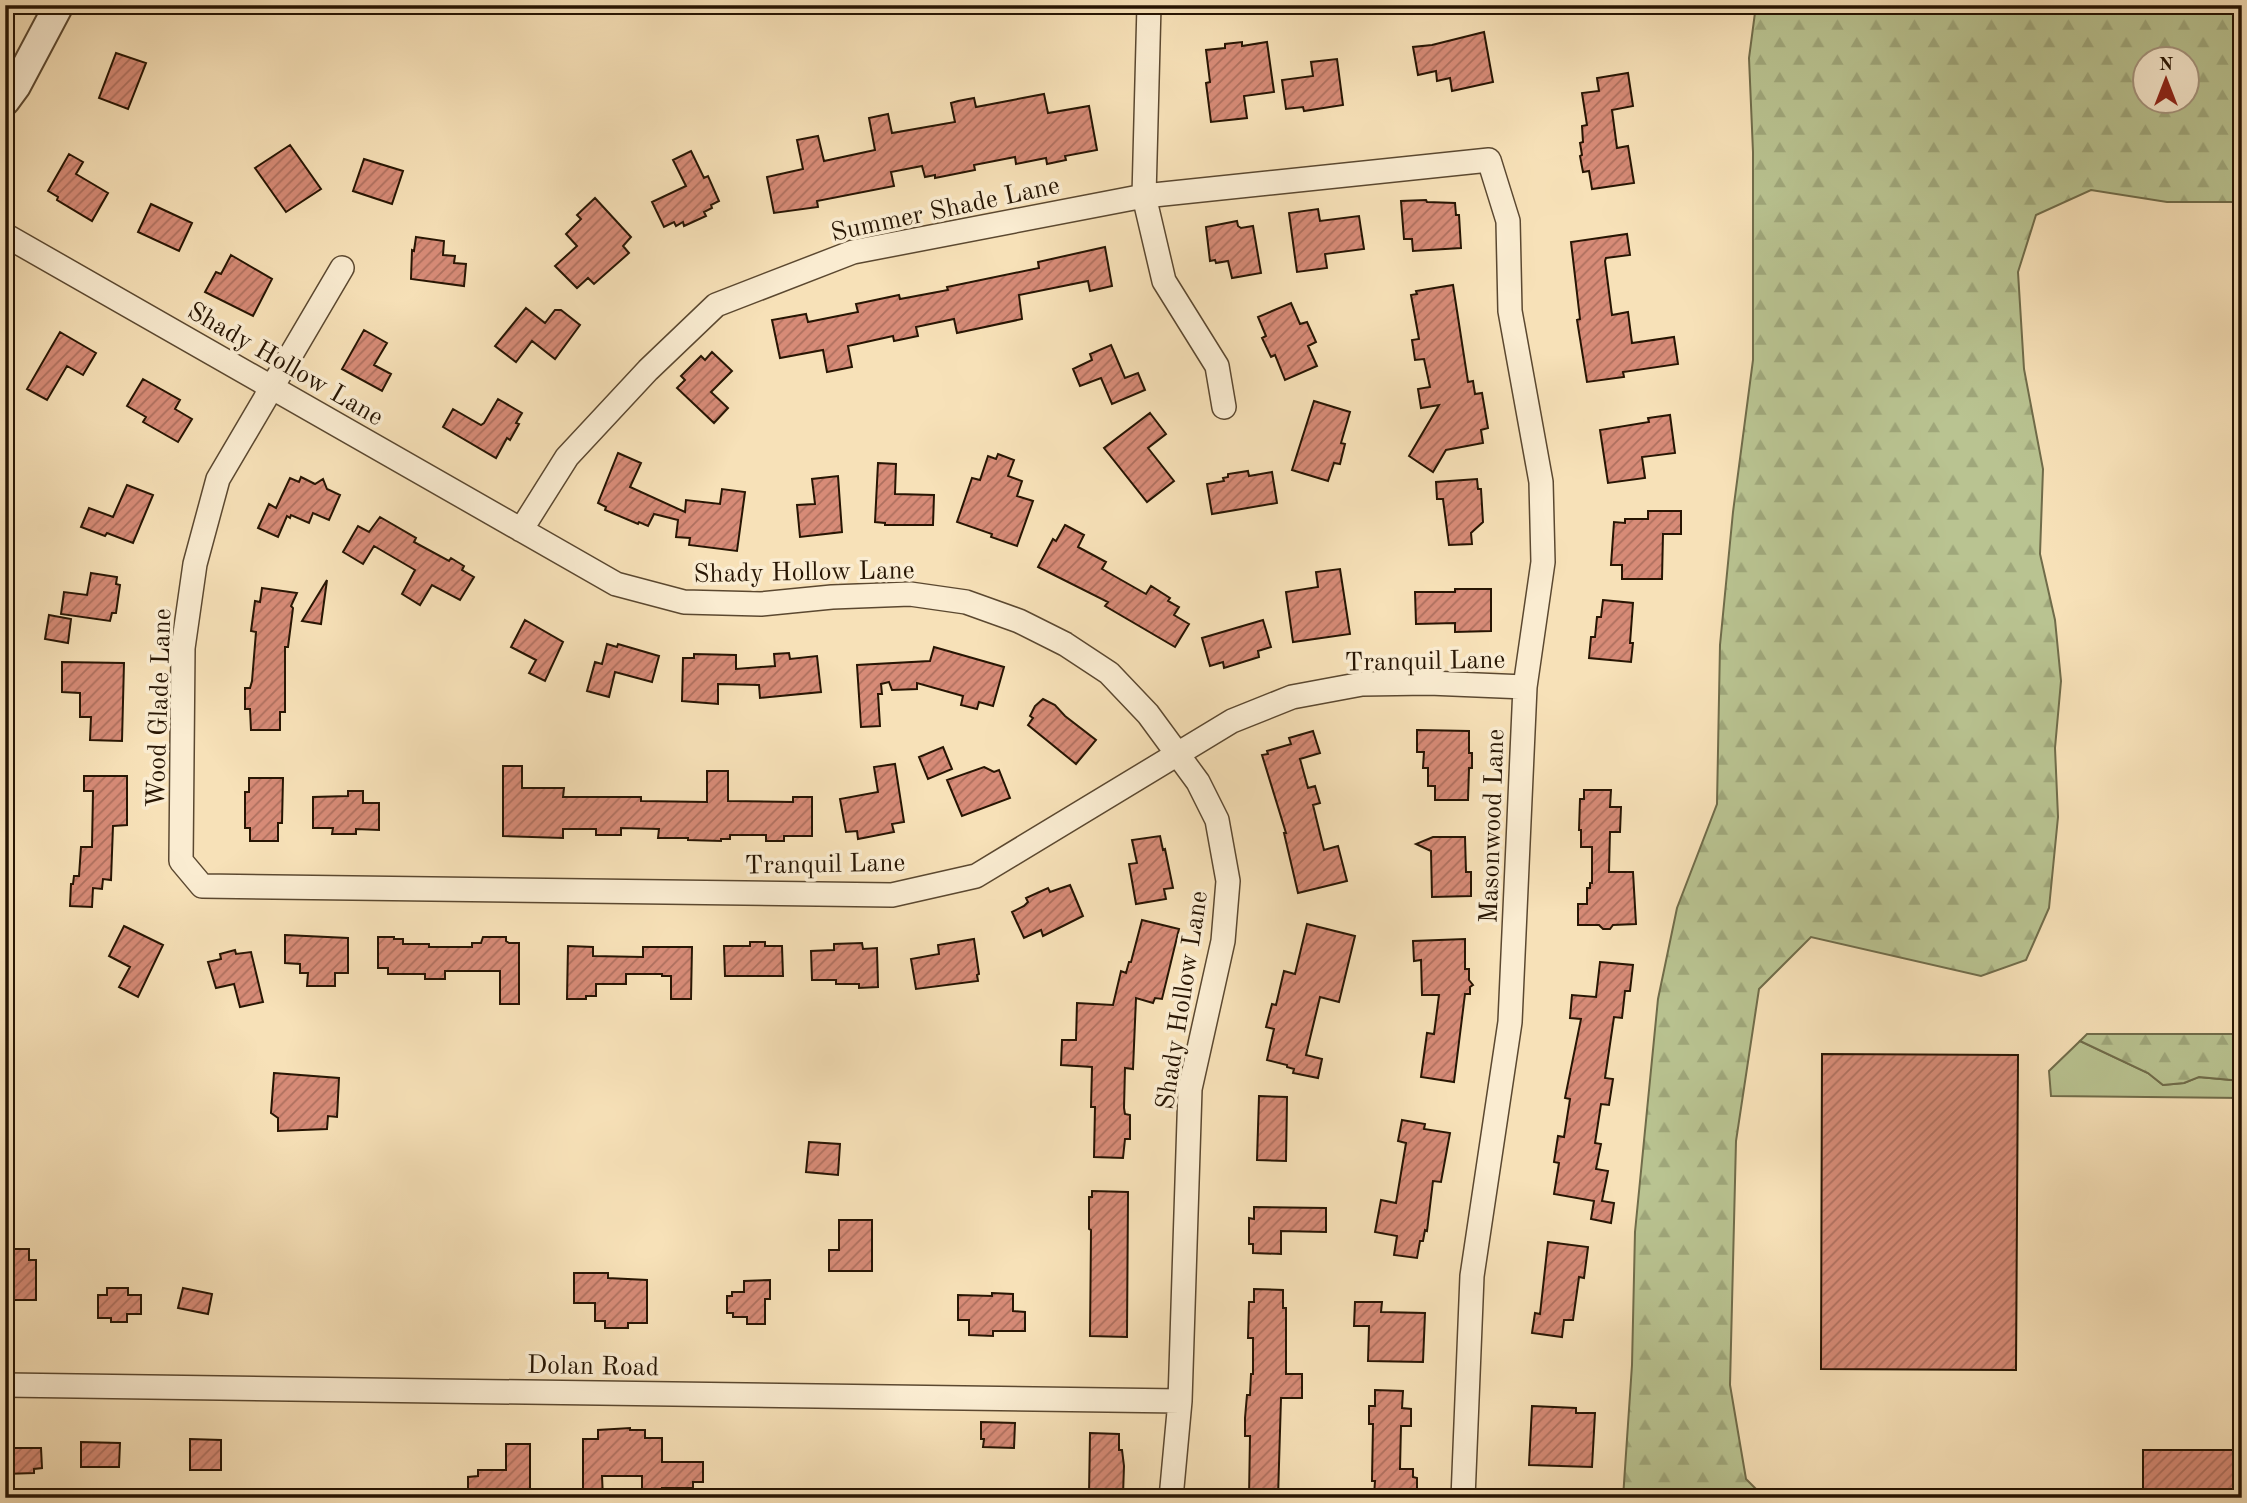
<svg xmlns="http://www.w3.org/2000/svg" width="2247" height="1503" viewBox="0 0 2247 1503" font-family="'Old Standard TT',serif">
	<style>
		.green { fill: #b9c391; stroke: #706c4a; stroke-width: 2 }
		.forest { fill: url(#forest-firs); stroke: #706c4a; stroke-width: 2; fill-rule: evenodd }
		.building { fill: url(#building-hatch); stroke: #271503; stroke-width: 2 }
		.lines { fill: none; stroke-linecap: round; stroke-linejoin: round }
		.minor-casing { stroke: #5b4830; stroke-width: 26 }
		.tertiary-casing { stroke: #5b4830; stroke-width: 32 }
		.minor { stroke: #faecd1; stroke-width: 23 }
		.tertiary { stroke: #faecd1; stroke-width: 28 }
		.labels { text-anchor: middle; stroke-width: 7; stroke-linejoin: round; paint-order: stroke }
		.street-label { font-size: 26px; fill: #271503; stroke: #faecd1 }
	</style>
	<defs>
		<pattern id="forest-firs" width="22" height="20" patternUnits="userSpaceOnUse" patternTransform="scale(1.75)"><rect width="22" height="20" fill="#b9c391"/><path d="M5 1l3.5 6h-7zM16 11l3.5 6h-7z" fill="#9fa77b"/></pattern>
		<pattern id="building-hatch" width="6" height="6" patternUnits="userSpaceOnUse" patternTransform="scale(1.75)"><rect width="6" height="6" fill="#d78b77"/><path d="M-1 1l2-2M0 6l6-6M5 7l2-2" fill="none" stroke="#ae705f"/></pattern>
	</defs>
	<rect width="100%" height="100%" fill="#f7e1b8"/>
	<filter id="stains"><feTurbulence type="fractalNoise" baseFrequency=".00286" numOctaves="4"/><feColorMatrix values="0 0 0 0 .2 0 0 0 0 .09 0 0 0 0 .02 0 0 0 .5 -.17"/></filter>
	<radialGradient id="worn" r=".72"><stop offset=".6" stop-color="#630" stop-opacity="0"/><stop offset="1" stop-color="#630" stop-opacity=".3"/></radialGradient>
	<path class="green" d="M2080,1041l68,32 15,12 21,-2 14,-6 44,4v17l-191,-2 -2,-25z"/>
	<path class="forest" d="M1756,5h486v197h-75l-76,-12 -55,25 -18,57 6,97 19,100 -3,85 15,66 6,61 -6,67 3,69 -9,91 -23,52 -45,16 -170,-39 -52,52 -23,152 -6,244 16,94 19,19h-142l9,-133 3,-133 23,-233 19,-91 40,-104 3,-159 13,-133 20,-152v-208l-4,-94zM2146,60h42v42h-42z
		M2087,1034h155v47l-43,-4 -15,6 -21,2 -15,-12 -68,-32z"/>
	<path class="building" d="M1484,32l9,50 -41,9 -2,-13 -13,3 -1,-10 -18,4 -5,-28 19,-2z
		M1242,42v4l25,-4 7,50 -30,4 3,22 -36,4 -5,-39 4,-1 -4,-32 19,-2v-4z
		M116,53l30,10 -18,46 -29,-11z
		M1337,59l6,46 -39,6 -1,-4 -17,2 -4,-29 31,-4 -2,-14z
		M1628,73l5,33 -21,4 5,38 11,-2 6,37 -42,6 -3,-18 -6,1 -3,-16 2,-1 -2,-12 3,-1 -1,-16 5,-1 -5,-32 17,-2 -2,-13z
		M1044,94l4,19 41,-7 8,44 -32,6 1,4 -19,4 -1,-6 -30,6 -1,-7 -41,8 1,5 -40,8v-3l-10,2 -3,-11 -31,6 3,14 -77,15 1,6 -44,6 -7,-36 36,-8 -6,-29 21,-4 6,25 51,-11 -6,-32 19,-4 4,19 63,-11 -4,-19 7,-2 16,-3 2,9z
		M290,145l31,44 -35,23 -31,-44z
		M691,151l13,27 4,-2 11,25 -8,4 1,3 -8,4 2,4 -22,10 -1,-4 -7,4 -2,-4 -10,5 -12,-25 34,-16 -13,-26z
		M69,154l14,8 -7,12 32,19 -16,28 -35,-21 1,-3 -10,-6z
		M364,159l39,12 -11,33 -39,-13z
		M595,198l36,39 -8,9 6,7 -35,31 -6,-6 -11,10 -22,-22 22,-20 -11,-12 15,-15 -4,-4z
		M1426,200l1,2 28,1 1,12h3l2,33 -48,3 -1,-12h-8l-3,-38z
		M151,204l41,19 -13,28 -41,-19z
		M1318,209l2,12 39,-5 5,33 -39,5 2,14 -30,4 -8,-59z
		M1237,221l1,5 3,2 12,-2 8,47 -29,5 -4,-17 -12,2 -1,-3 -5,1 -4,-34z
		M1627,234l3,21 -24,3 -1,3 7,54 16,-3 4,31 42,-6 4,27 -55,8 1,5 -37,5 -10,-62 3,-1 -9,-77z
		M416,237l28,4 -1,14 12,1 -1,7 12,1 -2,22 -53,-7 1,-29 2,1z
		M1105,247l7,39 -22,5 -2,-10 -69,14 3,24 -65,14 -3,-14 -38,8 2,9 -24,5 -1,-5 -45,10 4,21 -25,5 -4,-22 -43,8 -8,-38 34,-6 2,8 50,-10 -2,-8 43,-9 1,4 48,-9 -1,-3 92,-19 -1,-6z
		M231,255l41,24 -19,37 -48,-24 11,-20 5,2z
		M1453,285l15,97 5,-1 2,13 7,-1 6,35 -7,2 2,13 -37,7 -13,22 -24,-16 30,-51 -18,3 -3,-19 12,-2 -6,-28 -9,1 -3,-20 7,-1 -8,-44 6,-1 -1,-3z
		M1291,303l9,21 7,-2 9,20 -8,4 9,20 -32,14 -10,-25 -4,2 -9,-19 4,-2 -8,-19z
		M526,308l19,15 10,-13h6l19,15 -25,34 -23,-18 -16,21 -21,-16z
		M364,330l23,13 -13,22 17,9 -9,17 -40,-22z
		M60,332l36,21 -13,22 -16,-9 -20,34 -20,-11z
		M1111,345l14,33 13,-5 7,17 -33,14 -11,-26 -21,8 -7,-17 19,-9 -2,-6z
		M712,352l20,19 -21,21 17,16 -14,15 -37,-35 8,-8 -4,-4 20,-20 4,4z
		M143,379l37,21 -5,9 17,10 -14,23 -35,-20 3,-5 -19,-11z
		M498,399l24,14 -6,10 3,1 -9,16 -3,-2 -11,20 -53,-31 10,-18 28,16 3,-2z
		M1314,401l36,11 -9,31 4,1 -5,20 -6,-1 -6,18 -36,-11z
		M1150,413l16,21 -18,14 26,33 -27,21 -43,-54z
		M1670,415l5,38 -33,4 3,21 -37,5 -8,-53 49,-8 -1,-4z
		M618,453l23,10 -11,24 55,25 1,-12 34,4 2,-15 23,3 -8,59 -48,-6 1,-7 -14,-1 2,-17 -24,-6 -6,12 -9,-4 -1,2 -33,-14 1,-3 -8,-4z
		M998,454l16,6 -6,16 14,5 -5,15 16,5 -16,45 -26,-9 1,-3 -35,-12 15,-44 8,2 8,-24 8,3z
		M878,463l18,1 -1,30 39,1 -1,30h-48v-2l-10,-1z
		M1248,471l1,5 23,-4 5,31 -65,11 -5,-30 17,-3 -1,-3 5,-1v-3z
		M838,476l4,56 -42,5 -3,-32 18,-1 -3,-25z
		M301,477l14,7 8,-5 4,10 13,6 -11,25 -16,-7 -4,10 -18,-8 -1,3 -3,-2 -9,21 -20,-9 11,-24 7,4 14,-30 9,4z
		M1477,479l1,10h3l2,33 -12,11 1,11 -23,1 -6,-46h-6l-1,-17z
		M127,485l26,10 -20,48 -26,-10 -2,3 -24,-9 8,-19 24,9z
		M1648,511h33v23h-18l-1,45h-40v-14h-11l3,-43 11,1v-4h23z
		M380,517l36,21 -2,4 35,19 2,-3 13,8 -2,4 12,7 -14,23 -28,-15 -12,20 -18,-11 13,-24 -41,-24 -11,18 -20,-12 15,-26 11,6z
		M1065,525l19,10 -6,12 28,15 -4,7 44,25 5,-8 19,12 -2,3 11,6 -5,8 15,9 -14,23 -70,-41 3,-4 -70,-35 15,-28 3,2z
		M1340,569l10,65 -57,8 -7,-50 32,-5 -2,-15z
		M91,573l26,4 -1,7 4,1 -4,28h-4l-2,8 -49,-7 3,-22 23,3z
		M327,580l-6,44 -19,-3z
		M262,588l35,5 -6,13 2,2 -5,39h-3v65h-5v18h-29l-1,-21h-5v-21h5l2,-7 4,-49 -5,-1 4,-30 5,1z
		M1455,589h36v42l-36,1v-9l-39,1 -1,-32h40z
		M1603,600l30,3 -3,40h3l-2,19 -42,-4 2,-21h4l2,-20h4z
		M49,615l22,4 -3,24 -23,-4z
		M525,620l38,22 -18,39 -16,-8 7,-13 -25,-13z
		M1263,620l8,27 -13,4 1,6 -35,11 -1,-6 -13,4 -8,-28z
		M607,644l10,3 1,-3 41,12 -7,26 -37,-10 -6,25 -22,-6 8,-29 7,2z
		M934,647l70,20 -11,39 -14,-4 -2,7 -16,-4 2,-9 -46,-13v6l-25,1 -3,-8 -8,2 1,10h-4l2,32 -19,1 -4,-62 73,-4z
		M789,653l1,6 27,-3 4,36 -61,6 -1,-13 -41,-1v20l-36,-3 1,-43h11v-4l42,1v14l39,-3 -1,-12z
		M62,662l62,1 -2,78 -32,-1 1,-23h-11v-24l-18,-1z
		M1043,699l12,6 10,11 31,24 -20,24 -48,-39 5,-7 -3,-2 5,-10z
		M1417,730l52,1v22h3v15h-3l-1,32h-33v-14h-7v-18h-5l1,-16h-7z
		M1313,731l7,22 -20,6 8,29 7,-2 5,17 -7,2 11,45 14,-4 9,35 -49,12 -14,-60h2l-24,-78 6,-1 -1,-3 24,-7 -2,-6z
		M943,747l9,22 -24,10 -9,-22z
		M895,764l9,58 -12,2 2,8 -36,7 -1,-8 -11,1 -6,-33 38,-7 -4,-25z
		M503,766h19v22h42l-1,9h78v4l66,1v-31h21v30l65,1v-5h19v39h-28v5h-18v-6h-36v4h-9v2l-33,-1v-2h-30l1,-9 -38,-1v7h-25v-6h-33v9l-60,-2z
		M984,767l10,5 5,-2 11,28 -48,18 -15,-36z
		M84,776h43v49l-14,1 -2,54 -8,-1 -1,10 -9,-1 -1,19 -22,-1 1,-22h2l1,-8h5l2,-29h11l1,-56h-9z
		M249,778h34l-1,45h-4v18h-28v-13h-5v-36h4z
		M1584,790h27l-1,17h11l-1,25h-10l-1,40h24l3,52 -23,1 -3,4h-7l-4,-4h-21v-21h9v-16h3v-5h2v-36h-11v-17h-2l1,-31h4z
		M348,791h15v12h16v27l-23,-1v5h-24l1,-6h-20v-31l35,-1z
		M1160,836l3,14 2,-1 8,39 -9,1 2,10 -30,5 -7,-40 8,-1 -5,-23z
		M1433,837h32l1,35h5v24l-39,1 -1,-46 -15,-7z
		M1070,885l13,31 -40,20 -2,-6 -17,8 -12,-26 12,-6 4,-4 -2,-4 22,-10 2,4z
		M1142,920l37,9 -17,70 -7,-1 -2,5 -17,-5 -3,71 -8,-1 -1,40 1,6 5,1v24h-5l-2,19 -29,-1 1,-50h-4l1,-40 -31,-2 1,-25h14l1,-37 36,2 8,-34 5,2 3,-11h2z
		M1307,924l48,12 -16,66 -19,-5 -14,58 16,4 -4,19 -25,-5 1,-4 -7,-2v-2l-20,-5 7,-31 -8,-2 6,-23 4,1 8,-34 11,3z
		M124,926l39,19 -25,52 -19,-10 11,-20 -21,-11z
		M285,935l63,3v35h-13v13h-28l1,-13h-8v-9l-15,-1z
		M378,937h16v2h9v5h26v3h43v-4h9l2,-6h23v4l3,2h10v61h-19v-33h-55v8h-20v-5h-37v-6h-10z
		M974,939l5,35 -2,1 1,6 -62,8 -5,-30 28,-5 -1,-9z
		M1465,939v30h4v11l4,5 -3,2v7h-5l-11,88 -33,-5 6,-44 7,1 5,-39h-17l-1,-35 -7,1 -1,-20z
		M750,942h15v4h17l1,30h-58l-1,-30h26z
		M862,943l1,6 14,-1 1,39 -19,1v-4h-23v-4h-24l-1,-29 23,-1v-6z
		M568,946l25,1v9l50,1v-10h49l-1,52h-20v-23h-9v-2h-36v10h-30v12h-10v3h-19z
		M235,950l1,4 15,-2 12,50 -23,5 -6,-23 -18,4 -8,-26 13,-3 -1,-5z
		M1600,962l33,3 -3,26h-5l-3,27 -8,-1 -9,61 8,1 -4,26 -8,-1 -6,39 6,1 -5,25 12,2 -6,30 12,2 -3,20 -20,-4 3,-18 -40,-7 5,-31 -5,-1 4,-26 6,1 6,-38 -5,-1 16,-79 -11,-1 2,-23 24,2z
		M1822,1054l196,1 -2,315 -195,-1z
		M274,1073l65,5 -2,39 -9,-1 -1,13 -49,2v-13l-7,-5z
		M1259,1096l28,1 -1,64 -29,-1z
		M1402,1120l23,4 -1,5 26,4 -9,49 -8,-1 -6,50 -2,-1 -2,11h-3l-3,17 -23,-3 3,-19 -22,-4 6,-32 15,3 10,-60 -8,-2z
		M809,1142l31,2 -2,31 -32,-3z
		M1092,1191l36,1 -1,145 -37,-1 1,-106 -2,-1v-32h3z
		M1254,1207l72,1v24l-45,-1v23l-28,-1v-9h-4v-26l5,1z
		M839,1220h33v51h-43v-21h10z
		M1548,1242l40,5 -4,31 -5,-1 -6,43h-9l-2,17 -30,-4 3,-20 5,1z
		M8,1249h21v11h7v40h-31v-34h3z
		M574,1273h34v5l39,2v43h-19v5h-23v-7h-10v-18h-21z
		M770,1280v19h-5v25h-18v-7h-14v-4h-6v-17h5v-4h12v-11z
		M107,1288h21v7h13v19h-14v8h-16v-4h-13v-23h9z
		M183,1288l29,6 -4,20 -30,-6z
		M1254,1289l29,1v18h3v66h16v24h-21l-3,100h-29l1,-62h-5v-18l2,-23h3l1,-21h2v-36h-5l1,-36h5z
		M992,1293l21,1v17l12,1v19h-32v5l-24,-1v-15h-11v-25l34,1z
		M1355,1302h27l-1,10 44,1 -2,49 -55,-1 1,-35h-15z
		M1375,1390l28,1 -1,17 9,1v17h-10l-1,43h13v8l4,1v20l-43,-2 1,-15h-3l1,-57h-4v-18h6z
		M1532,1406l44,2v5h19l-3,54 -63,-2z
		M981,1422l34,1 -1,25 -31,-1 1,-8h-3z
		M630,1428v2h15v8h17v24h41v20h-10v6h-31v3h-20v-15h-40l1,22h-20v-59h15v-9z
		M1090,1433l29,1v16h3l2,16 -1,29h-34z
		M190,1439l31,1v30h-31z
		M81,1442l39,1 -1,24h-38z
		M506,1444h24v54h-62v-21l10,-1v-6h28z
		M5,1448h36l1,20 -8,1v4l-29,1z
		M2143,1450h99v48h-99z"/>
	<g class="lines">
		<g class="minor-casing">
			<path id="minor" d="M1149,5l-5,191 20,85 53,85 7,41
				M5,235l611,349 68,18 77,2 71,-7 78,-3 56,8 53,19 46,23 44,29 39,41 50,68 19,38 11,61 -5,60 -33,148 -10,312 -9,97
				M342,268l-124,211 -23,85 -12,84 -2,213 21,25 690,9 84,-19 256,-155 60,-24 70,-13 67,-1 96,4
				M521,530l46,-73 81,-87 68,-65 137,-53 291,-56 345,-36 19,61 2,90 31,171 2,80 -18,125 -15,335 -38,254 -9,222
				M5,1385l1175,16"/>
		</g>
		<g class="tertiary-casing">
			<path id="tertiary" d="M5,101l11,-15 43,-81"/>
		</g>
		<use href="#minor" class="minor"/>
		<use href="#tertiary" class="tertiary"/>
	</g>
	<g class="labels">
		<g class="street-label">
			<text transform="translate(945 208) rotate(-12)" y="9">Summer Shade Lane</text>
			<text transform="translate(286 363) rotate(30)" y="9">Shady Hollow Lane</text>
			<text transform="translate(804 571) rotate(-1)" y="9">Shady Hollow Lane</text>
			<text transform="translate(1425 660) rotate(-1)" y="9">Tranquil Lane</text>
			<text transform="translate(158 708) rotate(-88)" y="9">Wood Glade Lane</text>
			<text transform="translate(1491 826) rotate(-88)" y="9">Masonwood Lane</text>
			<text transform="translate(825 863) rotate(-1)" y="9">Tranquil Lane</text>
			<text transform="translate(1181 1000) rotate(-81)" y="9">Shady Hollow Lane</text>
			<text transform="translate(593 1365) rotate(1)" y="9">Dolan Road</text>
		</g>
	</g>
	<rect width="2247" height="1503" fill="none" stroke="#f7e1b8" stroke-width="28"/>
	<rect x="7" y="7" width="2233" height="1489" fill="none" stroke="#271503" stroke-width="3.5"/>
	<rect x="14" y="14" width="2219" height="1475" fill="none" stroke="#271503" stroke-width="2"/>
	<g transform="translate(2166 80)"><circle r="33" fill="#faecd1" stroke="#a6967f" stroke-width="2"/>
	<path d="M0-5L12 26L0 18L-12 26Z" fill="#8f2418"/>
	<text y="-10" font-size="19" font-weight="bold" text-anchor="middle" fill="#271503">N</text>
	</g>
	<rect width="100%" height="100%" filter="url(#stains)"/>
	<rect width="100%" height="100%" fill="url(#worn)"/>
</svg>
